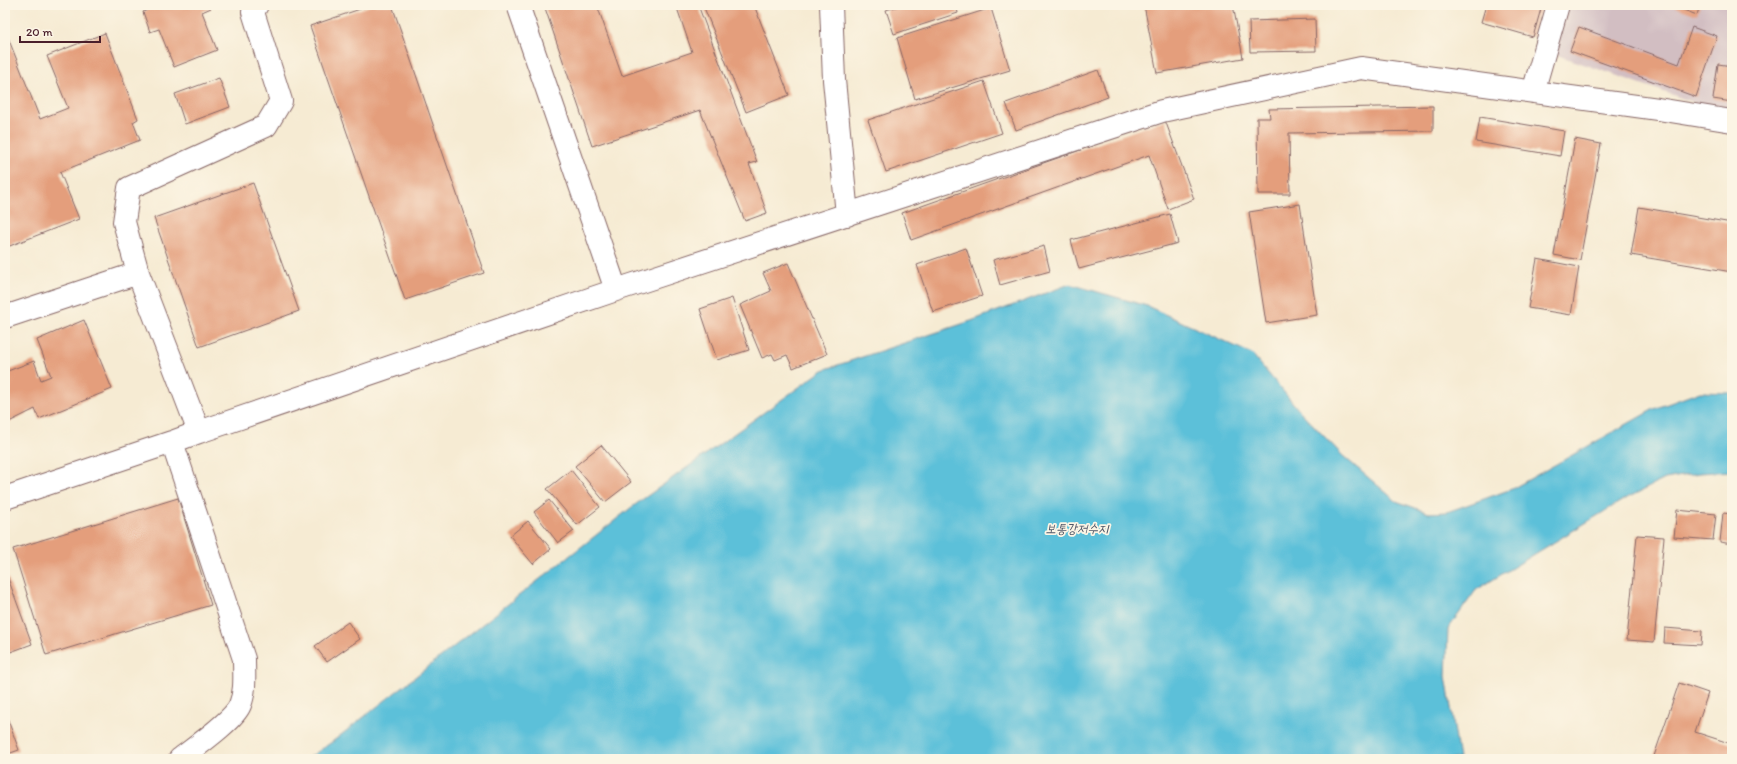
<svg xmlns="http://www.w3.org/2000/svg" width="1737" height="764" viewBox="0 0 1737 764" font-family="Itim,'Poor Story',sans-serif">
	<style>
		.industrial { fill: #d2bec2 }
		.water { fill: #5bc0d9; stroke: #527082 }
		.building { fill: #e49e7b }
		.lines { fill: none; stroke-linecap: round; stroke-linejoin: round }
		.minor-casing { stroke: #866666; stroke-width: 24 }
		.minor { stroke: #fff; stroke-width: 22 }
		.labels { text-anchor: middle; stroke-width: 3.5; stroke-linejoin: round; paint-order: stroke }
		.water-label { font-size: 13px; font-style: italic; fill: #505768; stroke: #fcf5e5 }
	</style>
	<rect width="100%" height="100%" fill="#fcf5e5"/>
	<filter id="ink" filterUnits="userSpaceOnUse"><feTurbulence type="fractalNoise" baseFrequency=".025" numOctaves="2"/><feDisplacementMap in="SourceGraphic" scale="8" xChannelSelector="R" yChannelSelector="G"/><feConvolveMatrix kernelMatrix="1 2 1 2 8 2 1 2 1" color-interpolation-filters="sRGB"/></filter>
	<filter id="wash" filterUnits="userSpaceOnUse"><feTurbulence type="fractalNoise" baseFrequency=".012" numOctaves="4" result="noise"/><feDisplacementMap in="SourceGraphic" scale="16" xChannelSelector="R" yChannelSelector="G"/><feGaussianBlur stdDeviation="0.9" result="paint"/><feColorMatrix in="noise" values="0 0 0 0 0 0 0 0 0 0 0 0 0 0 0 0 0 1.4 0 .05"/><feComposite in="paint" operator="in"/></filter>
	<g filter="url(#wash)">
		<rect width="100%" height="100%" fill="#f6ebd3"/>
		<path class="industrial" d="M1547,5h185v104l-36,-6 -159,-55z"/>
		<path class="water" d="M1070,284l77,22 105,48 46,55 45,47 53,45 33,12 18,-1 65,-23 142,-80 46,-17 32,1v78l-33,2 -34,6 -42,21 -147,90 -28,39 -2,47 13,83h-1152l25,-17 300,-235 191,-137 148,-49z"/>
		<g id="blocks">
			<path class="building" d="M150,5h60l1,3 -9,4 15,38 -43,17 -15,-38 -9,3 -7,-20 8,-4z
				M372,5h20l92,268 -79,27 -95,-274z
				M544,5h53l25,71 70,-24 -16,-47h22l59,157 -8,2 18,49 -22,8 -45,-111 -108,36z
				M703,5h51l35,90 -43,17z
				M902,5h54l2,8 -64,21 -8,-24z
				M1144,5h89l10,53 -86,15z
				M1486,5h56l-9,32 -52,-15z
				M1670,5h30l-3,10z
				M991,8l19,62 -95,29 -18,-61z
				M1315,19l1,32 -66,1 -1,-31z
				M1579,27l100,37 13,-37 25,9 -21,61 -126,-46z
				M5,30l35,89 28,-11 -21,-52 58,-23 33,86 -5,3 7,18 -80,32 19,47 -72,28 -2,-4z
				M1718,64l14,2v36l-19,-3z
				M1098,70l10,27 -92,33 -10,-27z
				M219,78l11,29 -45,17 -10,-30z
				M984,81l18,52 -116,39 -18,-52z
				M1433,106v25l-144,2 1,61h-32l-1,-76h13l-1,-9z
				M1480,117l84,14 -4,25 -84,-14z
				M1165,120l29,79 -26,10 -19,-54 -238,85 -9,-27z
				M1575,139l26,5 -21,116 -26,-5z
				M253,183l46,128 -100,36 -45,-129z
				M1300,204l17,111 -51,8 -17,-111z
				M1639,207l93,16v49l-101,-17z
				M1170,214l8,29 -99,26 -8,-29z
				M1044,246l6,25 -50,14 -7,-25z
				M966,248l16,48 -49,16 -16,-47z
				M1537,259l42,8 -8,48 -43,-7z
				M788,263l39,91 -34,14 -6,-13 -12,5 -3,-6 -10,4 -22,-53 31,-14 -8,-18z
				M732,298l17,52 -32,10 -17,-51z
				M84,320l28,69 -73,30 -4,-10 -30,15v-52l29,-11 7,19 10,-4 -14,-36z
				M601,445l30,37 -26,20 -30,-36z
				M571,470l29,37 -23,18 -30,-36z
				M178,498l33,107 -165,50 -33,-106z
				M549,500l25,31 -16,12 -24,-31z
				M1677,510l39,4 -3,26 -39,-3z
				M1723,513l9,1v30l-12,-2z
				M528,521l23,28 -18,15 -23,-28z
				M1637,535l27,2 -10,105 -27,-2z
				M5,570l27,74 -27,10z
				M348,622l12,17 -33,23 -12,-16z
				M1665,628l37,3 -1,14 -37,-2z
				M1679,683l29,10 -13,39 37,12v15h-70l-8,-3z
				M5,712l14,38 -14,5z"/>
		</g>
	</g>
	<g filter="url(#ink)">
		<use href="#blocks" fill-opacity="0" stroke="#866666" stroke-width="1"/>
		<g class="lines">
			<g class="minor-casing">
				<path id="minor" d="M518,5l98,285
					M831,5l3,75 13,135
					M1533,92l25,-87
					M5,317l133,-44
					M199,432l-61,-159 -14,-51 5,-34 137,-62 15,-25 -28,-89 4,-7
					M5,498l167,-56
					M180,759c14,-11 54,-39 60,-54 6,-15 4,-31 4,-46l-72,-217 27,-10 417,-142 546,-179 199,-43 297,41 74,12"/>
			</g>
			<use href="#minor" class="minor"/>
		</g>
	</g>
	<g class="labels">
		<g class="water-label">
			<text x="1077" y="533">보통강저수지</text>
		</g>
	</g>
	<rect width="1737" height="764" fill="none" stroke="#fcf5e5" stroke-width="20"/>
	<path d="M20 36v6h80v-6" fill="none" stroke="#4a1f2b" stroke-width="2"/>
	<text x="26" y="36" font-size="12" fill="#4a1f2b" stroke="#fcf5e5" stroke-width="3" paint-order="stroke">20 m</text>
</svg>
